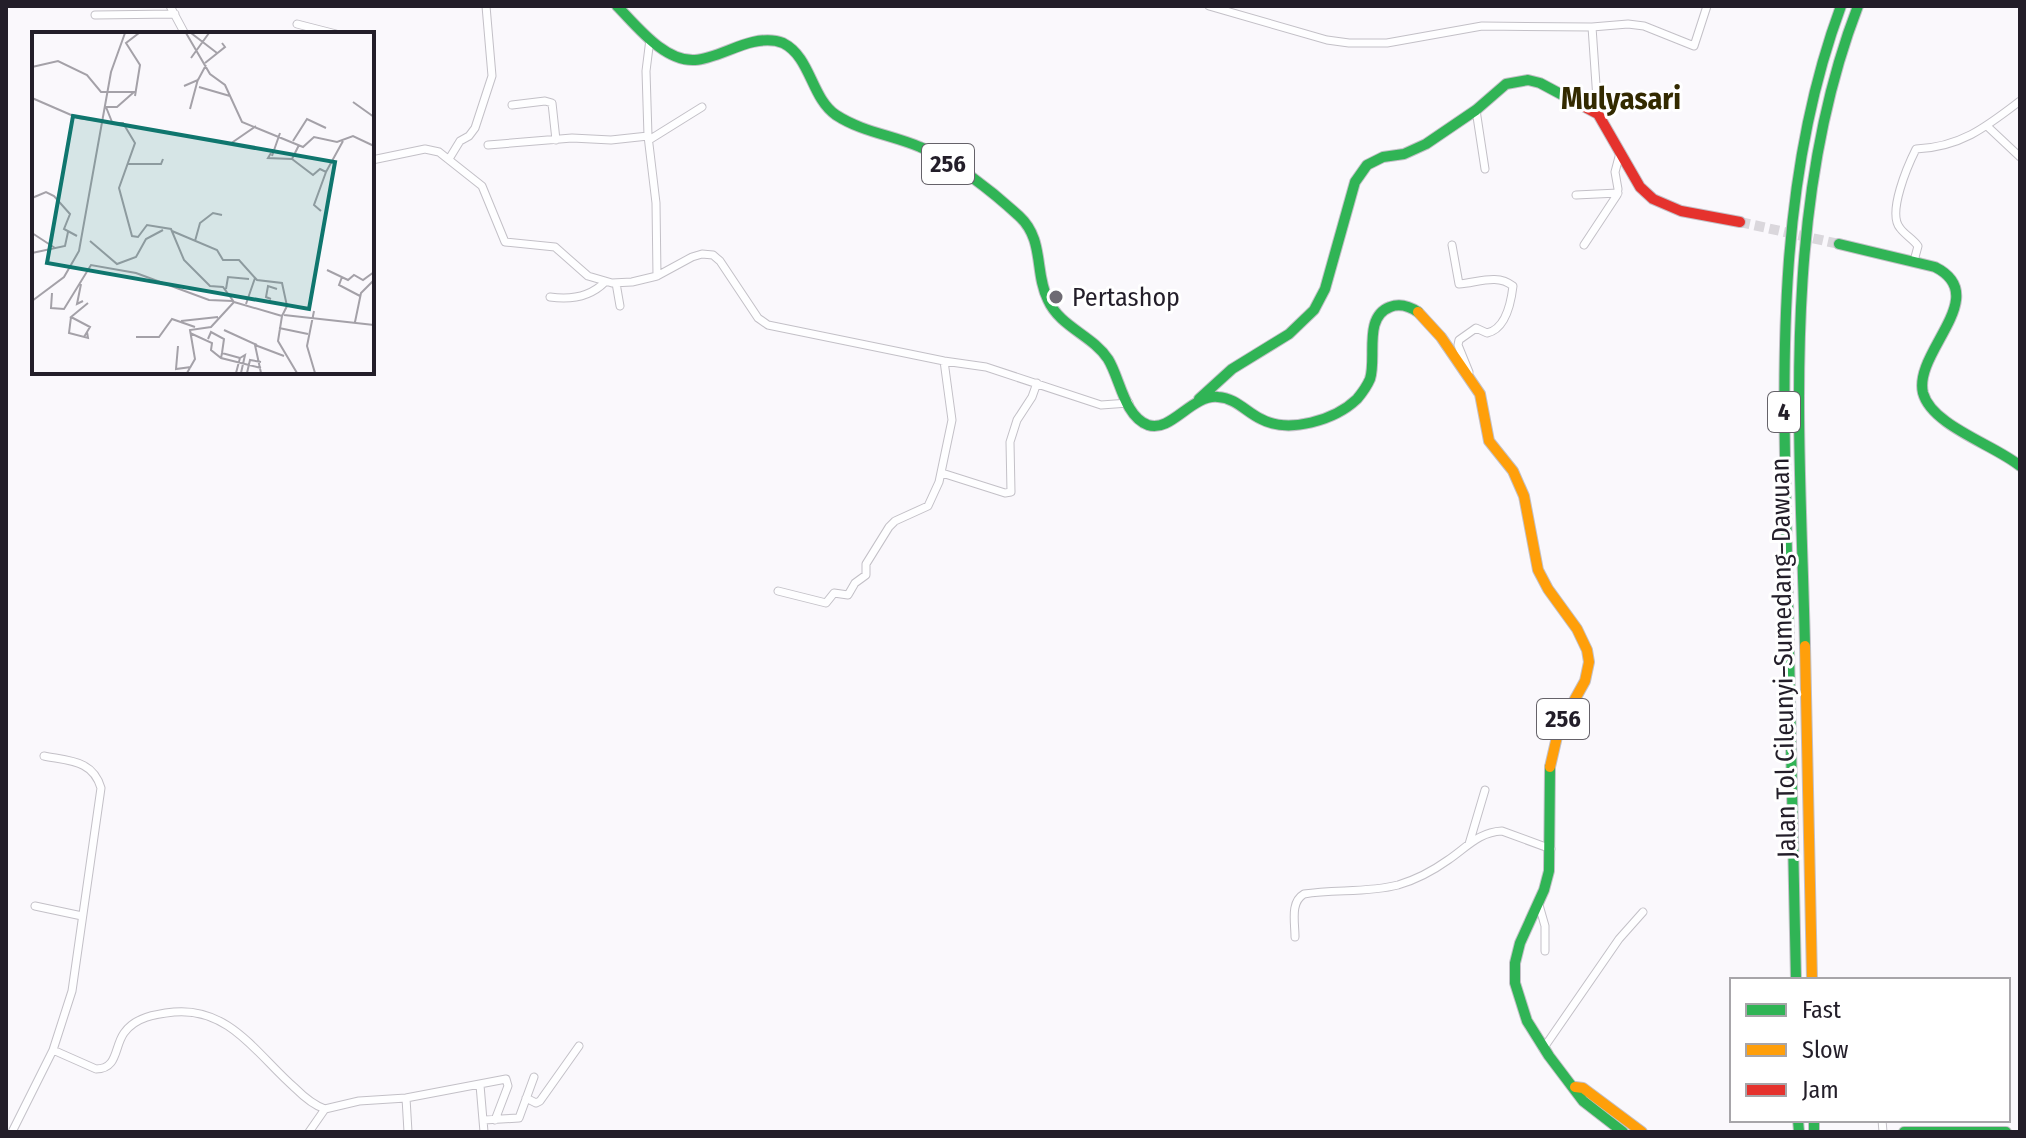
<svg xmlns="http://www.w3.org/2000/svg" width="2026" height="1138" viewBox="0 0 2026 1138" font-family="'Fira Sans Condensed',sans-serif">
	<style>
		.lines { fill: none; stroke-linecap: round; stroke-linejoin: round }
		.secondary-tunnel { stroke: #dad7dc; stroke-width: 10; stroke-dasharray: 10 5; stroke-linecap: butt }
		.street-casing { stroke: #c3c0c7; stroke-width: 9 }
		.fast-casing { stroke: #c3c0c7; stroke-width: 12 }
		.slow-casing { stroke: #c3c0c7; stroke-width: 12 }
		.jam-casing { stroke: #c3c0c7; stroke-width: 12 }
		.street { stroke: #fefeff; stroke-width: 7 }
		.fast { stroke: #30b455; stroke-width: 10 }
		.slow { stroke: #ff9f0a; stroke-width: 10 }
		.jam { stroke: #e5322d; stroke-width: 10 }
		.poi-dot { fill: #6e6a73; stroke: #fff; stroke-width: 3 }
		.labels { text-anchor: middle; stroke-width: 6; stroke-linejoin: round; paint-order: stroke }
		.shield { fill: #fff; stroke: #656269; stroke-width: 2 }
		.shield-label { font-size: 24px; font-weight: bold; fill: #231e29 }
		.poi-label { font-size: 26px; fill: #231e29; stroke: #fff; text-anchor: start }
		.street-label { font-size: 26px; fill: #231e29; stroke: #fff }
		.quarter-label { font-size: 30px; font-weight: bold; fill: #332a00; stroke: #fff }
		.inset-road { fill: none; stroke: #a4a1a8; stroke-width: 2 }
		.view { fill: #0f766e; fill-opacity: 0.15; stroke: #0f766e; stroke-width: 4 }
		.inset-edge { fill: none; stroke: #231e29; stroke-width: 4 }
	</style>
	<rect width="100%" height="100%" fill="#faf8fc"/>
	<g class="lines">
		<path class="secondary-tunnel" d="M1740,222l99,22"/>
		<g class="street-casing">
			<path id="street" d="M170,6l15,28
				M1209,6l118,34 22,3h38l95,-17 110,1 36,-3 16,2 50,20 13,-40
				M95,15l80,-1
				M297,24l39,10
				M1592,27l6,87
				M512,105l33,-4 7,2 4,37
				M1476,110l9,59
				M1987,126l33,31
				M648,136l8,67 1,73
				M649,140l53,-33
				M488,145l84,-7 39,2 37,-4 -2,-65 4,-32
				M449,159l11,-18 9,-5 6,-8 17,-52 -6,-70
				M372,160l53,-11 14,3 43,34 23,56 50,5 33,29 24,7 20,-1 25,-6 35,-19 10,-3 11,1 7,6 38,57 10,7 176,36 42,6 115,38 28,-2
				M1576,195l42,-2
				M1452,245l7,39c18,-1 38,-11 54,2 -2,17 -7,43 -26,47l-11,-5 -17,12 -1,5 11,27
				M1584,245l33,-50 1,-6 -3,-17 5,-19
				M1914,261l4,-15c-5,-7 -13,-11 -18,-18 -13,-15 8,-63 16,-79 45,-2 70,-22 104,-48
				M616,283l4,23
				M550,297c20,3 40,0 55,-15
				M942,473l63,20 6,-1 -1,-50 7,-22 15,-23 5,-14
				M778,591l48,12 8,-10 14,2 7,-12 11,-8v-11l23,-37 6,-6 33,-15 11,-24 13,-62 -8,-59
				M44,756c25,5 49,4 57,32l-29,203 -19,59
				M1469,844l16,-54
				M1539,905l6,21v25
				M35,906l47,10
				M1295,937c0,-15 -5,-35 9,-43 31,-5 63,-1 94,-9 17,-5 36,-15 50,-25 19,-13 31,-28 54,-29l49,18
				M1543,1049l76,-110 24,-27
				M480,1085l4,47
				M406,1098l2,34
				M526,1098l10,5 4,-2 39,-55
				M325,1109l34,-8 47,-3 100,-19 2,7 -13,34
				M484,1120l35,-2 15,-41
				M1882,1120l1,12
				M12,1132l41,-82 43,19c22,0 18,-22 28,-36 11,-16 32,-19 50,-21 56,-5 84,44 121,76 9,9 18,17 30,21l-16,23"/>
		</g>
		<g class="fast-casing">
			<path id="fast" d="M617,6c19,19 47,56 78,54 17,-1 40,-14 58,-18 9,-2 20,-3 30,1 28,14 28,55 53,72 26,17 56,20 84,32 33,13 73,45 99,69 26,24 15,56 29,84 12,27 44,35 60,59 12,19 16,57 40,66 23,8 44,-31 70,-28 18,1 28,15 43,22 28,15 74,1 96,-20 5,-6 10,-13 13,-20 7,-21 -7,-62 20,-72 10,-4 19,-1 28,5
				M1839,244l96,23c58,29 -22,85 -12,126 9,33 72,52 97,73
				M1199,399l33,-30 57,-35 25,-24 11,-21 30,-107 12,-17 16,-8 21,-3 22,-10 50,-34 30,-26 22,-4 12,3 43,23
				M1805,646c-5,-213 -25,-438 53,-640
				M1550,767l-1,104 -5,19 -24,53 -5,20v20l12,38 22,35 34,45 40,31
				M1796,980c-3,-141 -6,-282 -9,-424 -4,-186 -12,-372 54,-550
				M1798,1120l1,12
				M1814,1120v12
				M1904,1132h102"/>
		</g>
		<g class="slow-casing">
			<path id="slow" d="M1418,312l23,25 39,57 9,47 24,30 11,25 14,74 10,19 29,40 10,21 2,12 -4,19 -26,47 -9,39
				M1805,646l7,334
				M1575,1087l8,1 59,44"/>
		</g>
		<g class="jam-casing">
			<path id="jam" d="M1583,106l15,8 42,73 13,12 28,12 59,11"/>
		</g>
		<use href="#street" class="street"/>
		<use href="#fast" class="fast"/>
		<use href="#slow" class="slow"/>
		<use href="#jam" class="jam"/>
	</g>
	<circle class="poi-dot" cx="1056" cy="297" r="8"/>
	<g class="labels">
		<g class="shield">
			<rect x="922" y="144" width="52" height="40" rx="6"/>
			<rect x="1768" y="392" width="32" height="40" rx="6"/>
			<rect x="1537" y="699" width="52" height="40" rx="6"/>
		</g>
		<g class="shield-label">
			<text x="948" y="172">256</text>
			<text x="1784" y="420">4</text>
			<text x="1563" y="727">256</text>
		</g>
		<g class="poi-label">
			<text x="1072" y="306">Pertashop</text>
		</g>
		<g class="street-label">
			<text transform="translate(1783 658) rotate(-91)" y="9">Jalan Tol Cileunyi–Sumedang–Dawuan</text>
		</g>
		<g class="quarter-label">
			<text x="1621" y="109">Mulyasari</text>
		</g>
	</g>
	<g transform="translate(32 32)">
		<rect width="342" height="342" fill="#faf8fc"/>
		<path class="inset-road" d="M154,1l24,41 15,11 17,37 61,25 11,-10 23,5 16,-6 21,10M159,1l26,20M159,26l18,-25M173,31l20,-16 -3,-4M0,35l26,-6 29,14 14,17h33l-17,15h-11l6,15M152,54l14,-6 8,-15M167,55l31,9M103,64l5,-31 -14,-22 13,-10M0,66l46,20 37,5M321,70l21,15M158,77l8,-30M80,91h11l12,20 -16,45 13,48 6,1 9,-12 24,4 13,31 26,26 13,1 11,15M261,109l14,-22 19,9M198,112l26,-18M267,113l-7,14 21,16 7,-6 6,3 17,-31M239,121l-3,5 24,1M240,124l8,-23M96,132h33l2,-5M0,166l14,-6 8,4 16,18 -6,15 13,7M289,179l-7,-6 12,-33M140,199l45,19 6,10h16l18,20 25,3 5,23 -5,10M0,201l23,15M58,209l27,23 19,-7 10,-18 17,-9M163,209l5,-18 13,-10 9,2M0,221l33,-7 3,-14M295,238l21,10 6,-5 9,5 11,-8M310,245l-3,8 21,11M49,252l-4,20 6,-3M194,257l2,-12 21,2M20,261l-1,15 13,1 27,-44 45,8 73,27 24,1M239,267l-5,-2 2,-11 9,3M0,269l32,-24 15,-26 32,-179 14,-39M202,270l48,14 -4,25 19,32M214,272l9,-26M282,279l-7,35 8,27M252,283l90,10M39,285l-2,16 19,5 -1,-6M149,289l37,-4M323,290l6,-29 13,-13M247,296l29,6M192,298l33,15M158,301l22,10 -1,7 10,8 40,10M52,305l6,-10 -19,-10 17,-14M104,305h23l13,-18 23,8M176,307l3,-7 13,7 -2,14M146,314l-2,23 15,-2M189,326l1,-5 18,5 -4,15M208,326l5,-3 -4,18M155,341l8,-14 -5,-29 21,-3 23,-25M215,341l3,-13 11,2M229,341l-6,-28 29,11"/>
		<path class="view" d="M41,84l262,46 -26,147 -262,-46z"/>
		<rect width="342" height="342" class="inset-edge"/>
	</g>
	<rect width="2026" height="1138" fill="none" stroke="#231e29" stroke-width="16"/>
	<rect x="1730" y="978" width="280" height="144" fill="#ffffff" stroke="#a7a5a9" stroke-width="2"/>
	<rect x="1746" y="1004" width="40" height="12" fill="#30b455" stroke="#a7a5a9" stroke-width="2"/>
	<text x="1802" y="1018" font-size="24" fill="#231e29">Fast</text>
	<rect x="1746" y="1044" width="40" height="12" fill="#ff9f0a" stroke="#a7a5a9" stroke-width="2"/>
	<text x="1802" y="1058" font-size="24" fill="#231e29">Slow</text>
	<rect x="1746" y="1084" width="40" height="12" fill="#e5322d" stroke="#a7a5a9" stroke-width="2"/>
	<text x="1802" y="1098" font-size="24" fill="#231e29">Jam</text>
</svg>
